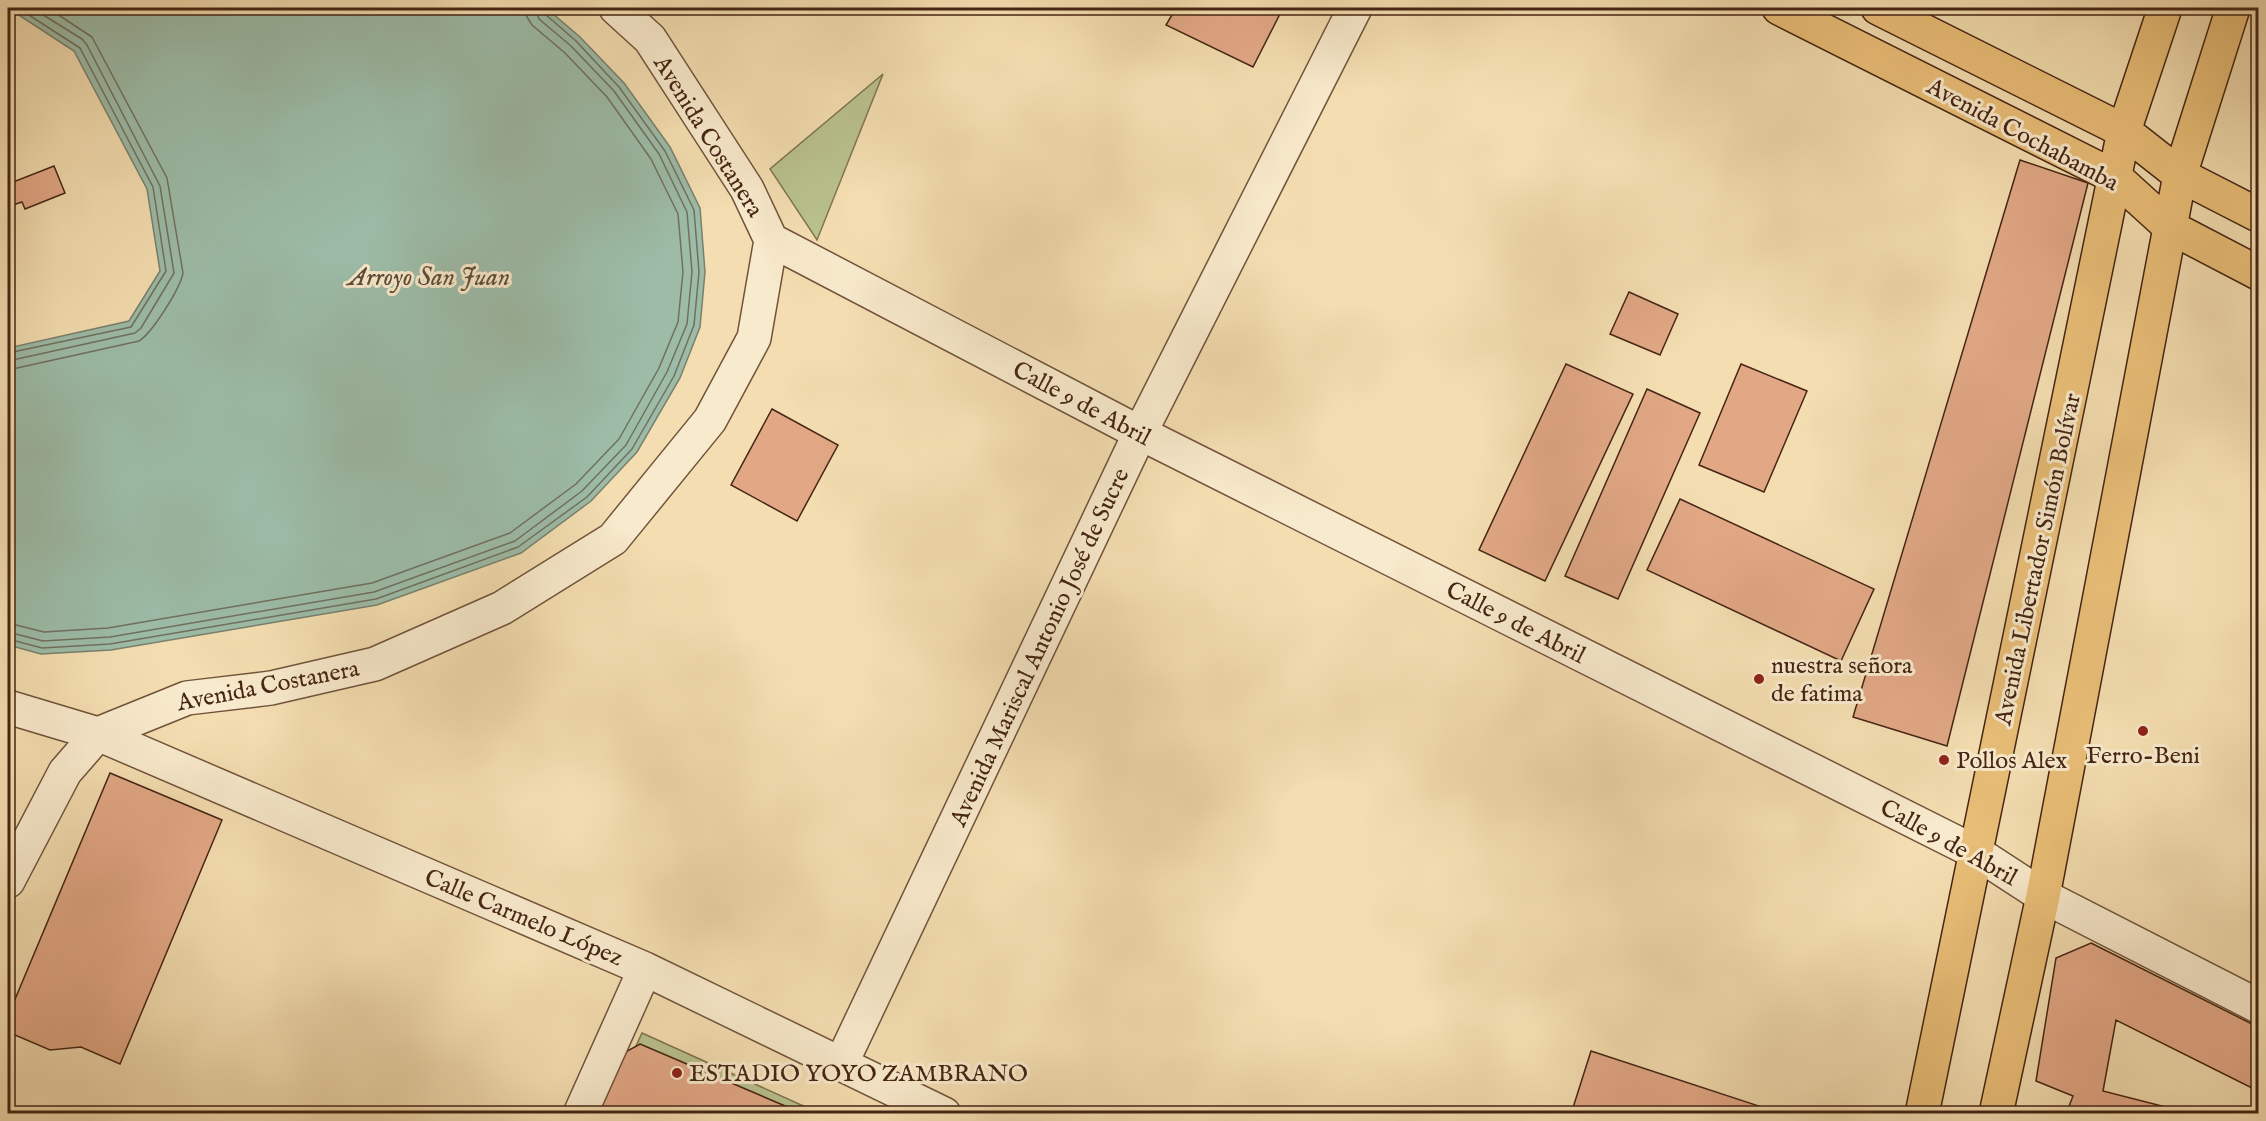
<svg xmlns="http://www.w3.org/2000/svg" width="2266" height="1121" viewBox="0 0 2266 1121" font-family="'IM FELL English',serif">
	<style>
		.green { fill: #b9c28e; stroke: #7f7451; stroke-width: 1.5 }
		.water { fill: #9cbca8; stroke: #79806d; stroke-width: 1.5 }
		.lines { fill: none; stroke-linecap: round; stroke-linejoin: round }
		.shore { stroke: #70705e; stroke-width: 1.5 }
		.building { fill: #e2a886; stroke: #452514; stroke-width: 1.5 }
		.minor-casing { stroke: #71533b; stroke-width: 36 }
		.major-casing { stroke: #452514; stroke-width: 36 }
		.minor { stroke: #f8eacc; stroke-width: 33 }
		.major { stroke: #eabf78; stroke-width: 33 }
		.poi-dot { fill: #8f2418; stroke: #f8eacc; stroke-width: 2 }
		.labels { text-anchor: middle; stroke-width: 6; stroke-linejoin: round; paint-order: stroke }
		.street-label { font-size: 24px; fill: #452514; stroke: #f8eacc }
		.poi-label { font-size: 24px; fill: #452514; stroke: #f8eacc; text-anchor: start }
		.water-label { font-size: 26px; font-style: italic; fill: #5b4b39; stroke: #f8eacc }
	</style>
	<rect width="100%" height="100%" fill="#f4deb1"/>
	<filter id="stains"><feTurbulence type="fractalNoise" baseFrequency=".00333" numOctaves="4"/><feColorMatrix values="0 0 0 0 .2 0 0 0 0 .09 0 0 0 0 .02 0 0 0 .5 -.17"/></filter>
	<radialGradient id="worn" r=".72"><stop offset=".6" stop-color="#630" stop-opacity="0"/><stop offset="1" stop-color="#630" stop-opacity=".3"/></radialGradient>
	<path class="green" d="M883,74l-66,166 -47,-71z
		M642,1033l177,80 -214,1z"/>
	<path class="water" d="M8,8h538l34,29 44,46 46,64 30,61 5,64 -5,55 -20,51 -43,74 -46,49 -70,52 -144,52 -266,45 -70,4 -33,-9v-297l121,-27 31,-50 -13,-82 -73,-138z"/>
	<g class="lines">
		<path class="shore" d="M8,353l123,-26 35,-56 -13,-84 -73,-139 -62,-40
			M8,361l127,-28 6,-5 33,-55 -14,-87 -73,-141 -5,-6 -50,-31
			M8,370l131,-29c13,-8 41,-52 44,-68l-16,-95 -75,-141 -44,-29
			M8,623l36,9 64,-4 264,-45 138,-50 66,-49 43,-45 40,-71 19,-46 5,-50 -5,-58 -27,-55 -44,-62 -42,-44 -33,-28 -5,-8 -1,-9
			M8,632l35,9 67,-4 264,-45 141,-51 67,-50 44,-46 41,-73 20,-48 5,-52 -5,-60 -28,-58 -45,-63 -43,-45 -32,-27 -4,-11
			M8,639l34,9 68,-4 266,-45 142,-52 69,-50 45,-48 42,-73 20,-51 5,-53 -5,-62 -29,-59 -46,-64 -43,-46 -31,-27 -2,-6"/>
	</g>
	<path class="building" d="M1176,8h107l-30,59 -87,-42z
		M2020,160l68,23 -141,563 -94,-29z
		M54,166l11,27 -40,16 -3,-7 -9,3 -5,-13v-8z
		M1629,292l49,22 -18,41 -50,-21z
		M1566,364l67,30 -88,187 -66,-31z
		M1741,364l66,27 -43,101 -65,-27z
		M1647,389l53,24 -82,186 -53,-23z
		M772,409l66,36 -41,76 -66,-36z
		M1680,499l194,90 -33,72 -194,-91z
		M110,773l112,47 -102,244 -39,-17 -31,3 -42,-18v-16z
		M2091,943l167,84v64l-142,-71 -13,71 90,23h-127l7,-18 -37,-15 20,-123z
		M640,1044l164,70h-208l24,-59z
		M1591,1051l192,63h-212z"/>
	<g class="lines">
		<g class="minor-casing">
			<path id="minor" d="M771,240l369,193 837,420 66,43 215,110
				M8,707l90,27 547,235 299,145
				M8,881l57,-109 33,-38 89,-36 84,-10 104,-24 127,-56 111,-69 97,-119 44,-82 17,-98 -24,-51 -97,-150 -34,-31
				M841,1064l299,-631 215,-425
				M580,1114l65,-145"/>
		</g>
		<g class="major-casing">
			<path id="major" d="M1779,8l336,169 55,50 88,46
				M1878,8l246,123 56,44 78,40
				M1922,1114l202,-983 41,-123
				M1996,1114l47,-218 137,-721 53,-167"/>
		</g>
		<use href="#minor" class="minor"/>
		<use href="#major" class="major"/>
	</g>
	<g class="poi-dot">
		<circle cx="1759" cy="679" r="6"/>
		<circle cx="2143" cy="731" r="6"/>
		<circle cx="1944" cy="760" r="6"/>
		<circle cx="677" cy="1073" r="6"/>
	</g>
	<g class="labels">
		<g class="street-label">
			<text transform="translate(2023 134) rotate(28)" y="8">Avenida Cochabamba</text>
			<text transform="translate(709 136) rotate(58)" y="8">Avenida Costanera</text>
			<text transform="translate(1082 403) rotate(28)" y="8">Calle 9 de Abril</text>
			<text transform="translate(2037 559) rotate(-78)" y="8">Avenida Libertador Simón Bolívar</text>
			<text transform="translate(1516 622) rotate(27)" y="8">Calle 9 de Abril</text>
			<text transform="translate(1039 647) rotate(-65)" y="8">Avenida Mariscal Antonio José de Sucre</text>
			<text transform="translate(268 685) rotate(-11)" y="8">Avenida Costanera</text>
			<text transform="translate(1949 842) rotate(29)" y="8">Calle 9 de Abril</text>
			<text transform="translate(524 917) rotate(23)" y="8">Calle Carmelo López</text>
		</g>
		<g class="poi-label">
			<text x="1771" y="673">nuestra señora<tspan x="1771" dy="28">de fatima</tspan></text>
			<text x="2143" y="763" text-anchor="middle">Ferro-Beni</text>
			<text x="1956" y="768">Pollos Alex</text>
			<text x="689" y="1081">ESTADIO YOYO ZAMBRANO</text>
		</g>
		<g class="water-label">
			<text x="429" y="285">Arroyo San Juan</text>
		</g>
	</g>
	<rect width="2266" height="1121" fill="none" stroke="#f4deb1" stroke-width="30"/>
	<rect x="9" y="9" width="2248" height="1103" fill="none" stroke="#452514" stroke-width="3"/>
	<rect x="15" y="15" width="2236" height="1091" fill="none" stroke="#452514" stroke-width="1.5"/>
	<rect width="100%" height="100%" filter="url(#stains)"/>
	<rect width="100%" height="100%" fill="url(#worn)"/>
</svg>
